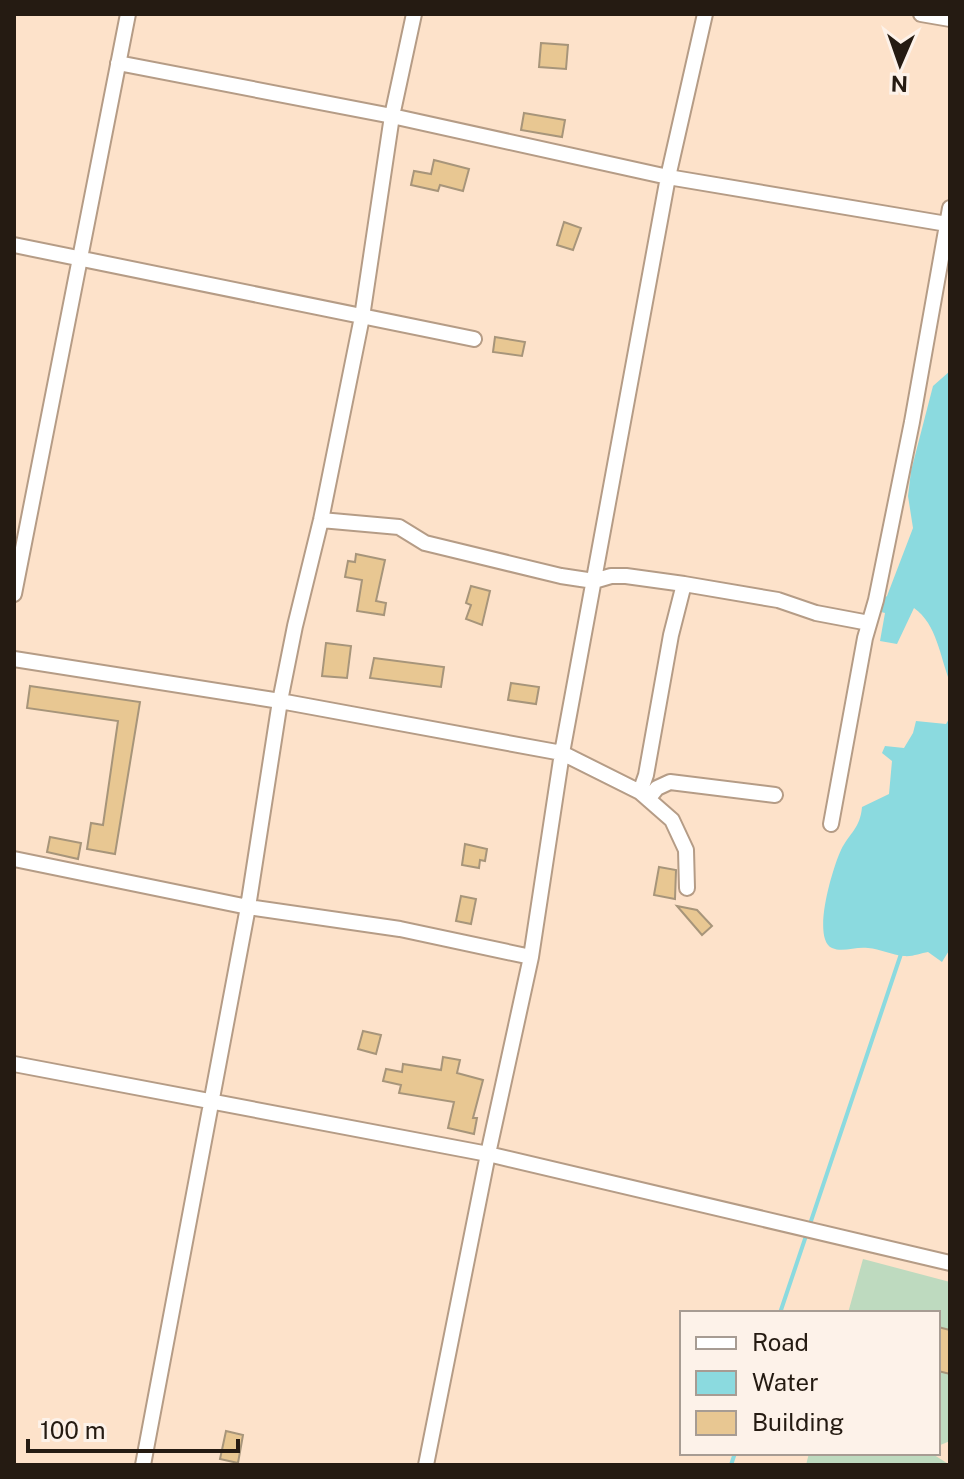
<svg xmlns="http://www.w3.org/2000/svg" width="964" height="1479" viewBox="0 0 964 1479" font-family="'Public Sans',sans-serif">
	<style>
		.green { fill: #bedabf }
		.water { fill: #8bdadf }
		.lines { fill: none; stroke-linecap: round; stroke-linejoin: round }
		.stream { stroke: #8bdadf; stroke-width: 4 }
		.building { fill: #e8c792; stroke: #a7957a; stroke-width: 2 }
		.minor-casing { stroke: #b59c86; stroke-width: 18 }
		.minor { stroke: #fff; stroke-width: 14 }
	</style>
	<rect width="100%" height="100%" fill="#fde2ca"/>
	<path class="green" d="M863,1259l87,23v159l-12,5v-133h-90z
		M809,1453h122l19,12h-144z"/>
	<path class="water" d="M950,371v311c-10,-25 -13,-58 -36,-74l-17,36 -17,-3 5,-28 -4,-1 3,-14 3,-2 26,-68 -5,-32 3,-25 22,-85z
		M950,717v232l-8,13 -14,-10c-7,1 -16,5 -24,4 -12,-1 -24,-7 -36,-8 -12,-2 -25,5 -36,0 -21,-10 1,-81 9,-98 9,-18 19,-21 21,-43l27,-13 3,-33 -10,-8 3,-7 19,2 9,-15 3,-12 30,3z"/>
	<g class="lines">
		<path class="stream" d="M780,1313l122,-362
			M731,1465l4,-12"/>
	</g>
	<path class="building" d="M541,43l27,2 -2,24 -27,-2z
		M524,113l41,7 -3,17 -41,-7z
		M434,160l35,9 -6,22 -23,-6 -2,6 -27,-6 3,-14 17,3z
		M564,222l17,6 -8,22 -16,-5z
		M495,337l30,5 -3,14 -29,-4z
		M356,554l29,6 -9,41 10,2 -2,12 -27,-4 5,-31 -17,-3 3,-16 7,1z
		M471,586l19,5 -8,34 -16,-6 5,-14 -5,-2z
		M326,643l25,3 -4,32 -25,-2z
		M374,658l70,9 -3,20 -71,-9z
		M511,683l28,4 -3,17 -28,-4z
		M30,686l110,16 -25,152 -28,-5 4,-26 12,2 15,-104 -91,-13z
		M50,837l31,6 -3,16 -31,-7z
		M465,844l22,5 -2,12 -5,-1 -1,8 -17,-3z
		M659,867l17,3 -1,29 -21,-4z
		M461,896l15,3 -5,25 -15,-3z
		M677,906l20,4 15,16 -10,9z
		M363,1031l18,4 -5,19 -18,-5z
		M443,1057l17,3 -3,13 26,7 -10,38h4l-3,16 -26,-6 6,-26 -55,-9 2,-8 -18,-4 3,-12 16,3 1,-8 38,6z
		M938,1327l12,3v44l-12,-3z
		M226,1431l17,4 -5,28 -18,-4z"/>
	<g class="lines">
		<g class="minor-casing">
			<path id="minor" d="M921,14l29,5
				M118,63l274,53 276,61 279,47
				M14,245l460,94
				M321,520l78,7 26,16 136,33 33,5 17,-5h15l58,8 94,16 38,13 53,10
				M14,594l114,-580
				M14,659l266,42 282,52 78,39 32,28 14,30 1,38
				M640,792l6,-17 25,-140 13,-51
				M648,799l9,-11 13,-6 105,13
				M831,824l34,-186 11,-38 36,-178 38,-214
				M14,859l234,48 152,22 131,28
				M14,1064l474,90 462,109
				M143,1465l105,-558 32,-206 15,-75 26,-106 41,-203 30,-201 22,-102
				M426,1465l62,-311 43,-197 31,-204 106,-576 37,-163"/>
		</g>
		<use href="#minor" class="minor"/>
	</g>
	<rect width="964" height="1479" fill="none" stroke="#251b12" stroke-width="32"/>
	<rect x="680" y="1311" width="260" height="144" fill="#fdf2e9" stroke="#a79c93" stroke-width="2"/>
	<rect x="696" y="1337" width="40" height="12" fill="#ffffff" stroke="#a79c93" stroke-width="2"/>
	<text x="752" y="1351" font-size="24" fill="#251b12">Road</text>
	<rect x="696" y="1371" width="40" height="24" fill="#8bdadf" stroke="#a79c93" stroke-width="2"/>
	<text x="752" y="1391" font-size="24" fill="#251b12">Water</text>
	<rect x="696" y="1411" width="40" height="24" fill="#e8c792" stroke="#a79c93" stroke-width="2"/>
	<text x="752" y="1431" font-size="24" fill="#251b12">Building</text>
	<g transform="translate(900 64) rotate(182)" stroke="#fdf2e9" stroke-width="6" paint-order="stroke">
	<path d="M0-6L14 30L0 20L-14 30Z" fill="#251b12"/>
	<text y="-12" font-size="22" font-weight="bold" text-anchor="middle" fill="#251b12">N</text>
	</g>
	<path d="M28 1439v12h210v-12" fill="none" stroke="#251b12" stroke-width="4"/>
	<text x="40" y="1439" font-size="24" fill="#251b12" stroke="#fdf2e9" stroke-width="6" paint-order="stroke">100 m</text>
</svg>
